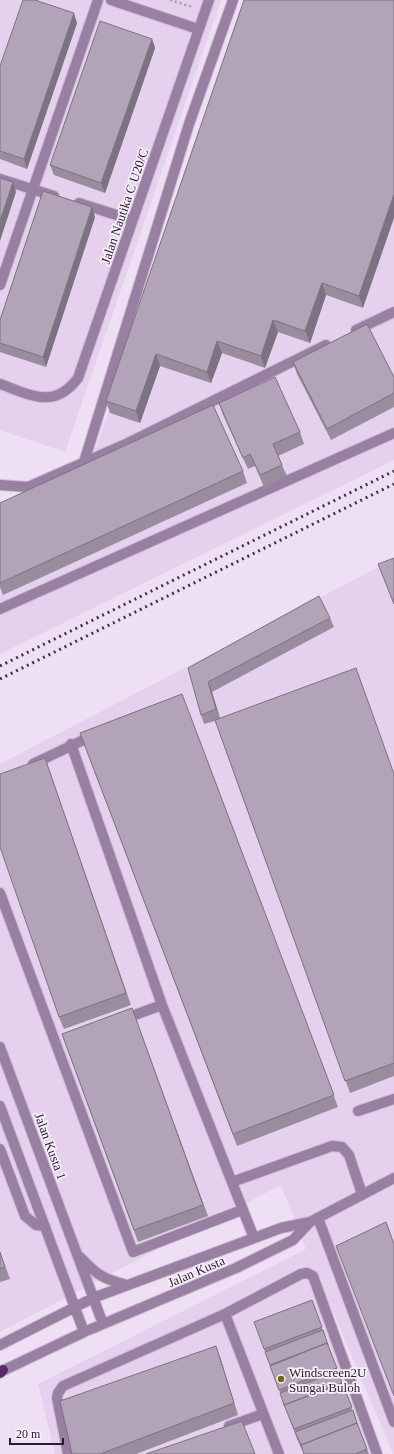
<svg xmlns="http://www.w3.org/2000/svg" width="394" height="1454" viewBox="0 0 394 1454" font-family="'Times New Roman',serif">
	<style>
		.built { fill: #e5d0ed }
		.lines { fill: none; stroke-linecap: round; stroke-linejoin: round }
		.minor-casing { stroke: #cbbdd0; stroke-width: 12 }
		.major-casing { stroke: #cbbdd0; stroke-width: 12 }
		.path { stroke: #a599a9; stroke-width: 2.5; stroke-dasharray: 2 3; stroke-linecap: butt }
		.minor { stroke: #9980a2; stroke-width: 10 }
		.major { stroke: #582c67; stroke-width: 10 }
		.rail { stroke: #3d3740; stroke-width: 3; stroke-dasharray: 2 4; stroke-linecap: butt }
		.wall { fill: #998c9e }
		.shaded-wall { fill: #7d7281 }
		.building { fill: #b2a3b8; stroke: #7d7281 }
		.poi-dot { fill: #706b07; stroke: #f9effc; stroke-width: 1.5 }
		.labels { text-anchor: middle; stroke-width: 3.5; stroke-linejoin: round; paint-order: stroke }
		.street-label { font-size: 13px; fill: #27222a; stroke: #f9effc }
		.poi-label { font-size: 13px; fill: #27222a; stroke: #f9effc; text-anchor: start }
	</style>
	<rect width="100%" height="100%" fill="#efdff5"/>
	<path class="built" d="M0,0h221l-156,452 -65,-22z
		M254,0h140v460l-394,194v-153l11,4 75,-30z
		M394,559v895h-1l-81,-192 71,192h-328l-17,-70 268,-135 -25,-64 -281,147v-568z"/>
	<g class="lines">
		<g class="minor-casing">
			<path id="minor" d="M111,0l87,29
				M0,179l54,17
				M79,203l53,17
				M0,285l98,-285
				M356,330l38,-18
				M0,384c31,11 54,26 78,-6l131,-378
				M84,462l105,-338 44,-124
				M0,485l28,2 100,-44 198,-98
				M0,609l394,-176
				M71,744l91,261 92,233
				M33,764l61,-29
				M0,893l133,359 109,-42
				M121,1020l41,-15
				M0,1047l103,277
				M0,1106l84,226
				M358,1111l36,-12
				M0,1149l25,67 11,9 9,1
				M232,1182l100,-36 10,1 7,8 13,39
				M318,1218l76,204
				M80,1257c17,18 23,22 47,28
				M225,1314l54,140
				M0,1345l93,-47 188,-70 29,-6 84,-44
				M0,1372l84,-40 152,-64 57,-28 17,-18
				M229,1426l34,-12
				M68,1454l-11,-56 1,-5 5,-7 162,-72 76,-40 6,-1 6,3 64,178"/>
		</g>
		<g class="major-casing">
			<path id="major" d="M0,1373l3,-3"/>
		</g>
		<path class="path" d="M170,0l23,7"/>
		<use href="#minor" class="minor"/>
		<use href="#major" class="major"/>
		<path class="rail" d="M0,666l394,-195
			M0,679l394,-195"/>
	</g>
	<path class="wall" d="M394,0l-31,308 -37,-13 -16,48 -32,-11 -13,36 -43,-15 -11,30 -51,-17 -20,57 -30,-10 -4,-12z
		M77,23l-50,146 -27,-10v-93z
		M152,39l3,9 -50,145 -51,-18 -4,-10z
		M95,217l-49,150 -46,-15v-32z
		M293,362l101,15v30l-63,33 -34,-66z
		M219,403l81,29 4,12 -26,12 9,20 -23,11 -9,-21 -7,3 -25,-54z
		M243,471l4,12 -244,112 -3,-8v-84z
		M330,618l4,9 -122,65 8,26 174,56v302l-44,17 -135,-372 -11,3 -3,-9 -13,-47z
		M182,694l156,413 -101,39 -157,-413z
		M45,758l86,247 -67,24 -5,-12z
		M132,1008l76,208 -70,26 -76,-208z
		M0,1252l10,27 -10,3z
		M312,1300l18,51 39,103h-65l-7,-15 -43,-117z
		M220,1357l18,58 -102,39h-64z"/>
	<path class="shaded-wall" d="M74,13l3,10 -50,146 -3,-10z
		M152,39l3,9 -50,145 -4,-10z
		M13,182l3,10 -16,49v-20z
		M394,194v24l-31,90 -4,-12z
		M92,207l3,10 -49,150 -3,-10z
		M322,283l4,12 -16,48 -5,-12z
		M273,320l5,12 -13,36 -4,-12z
		M217,341l5,12 -11,30 -4,-11z
		M156,354l4,12 -20,57 -4,-12z
		M208,682l4,10 8,27 -4,-10z
		M216,1346l4,11 18,58 -4,-12z"/>
	<path class="building" d="M23,0h12l39,13 -50,146 -24,-8v-85z
		M244,0h150v194l-35,102 -37,-13 -17,48 -32,-11 -12,36 -44,-15 -10,31 -51,-18 -20,57 -30,-10z
		M100,21l52,18 -51,144 -51,-18z
		M0,178l13,4 -13,39z
		M43,191l49,16 -49,150 -43,-14v-23z
		M367,324l27,53v16l-67,36 -34,-67z
		M275,377l25,55 -27,12 9,21 -22,10 -10,-21 -7,4 -24,-55z
		M213,405l30,66 -243,112v-80z
		M394,558v46l-16,-40z
		M319,596l11,22 -122,64 8,27 -15,6 -13,-47z
		M356,668l38,106v289l-49,18 -130,-361z
		M182,694l152,401 -101,39 -153,-401z
		M45,758l81,235 -67,24 -59,-170v-73z
		M132,1008l71,197 -69,25 -72,-196z
		M386,1222l8,22v152l-58,-150z
		M0,1252l5,15 -5,2z
		M312,1300l10,27 -58,22 -10,-27z
		M323,1330l5,15 -1,-2 -57,22 -5,-13z
		M327,1343l10,25 -58,22 -9,-24z
		M216,1346l18,57 -134,51h-28l-12,-53z
		M338,1371l4,12 -58,22 -4,-12z
		M342,1383l10,24 -58,22 -10,-24z
		M353,1410l4,13 -56,22 1,2 -7,-15z
		M242,1421l13,33h-109z
		M357,1423l10,26 -12,5h-51l-3,-9z"/>
	<circle class="poi-dot" cx="281" cy="1379" r="4"/>
	<g class="labels">
		<g class="street-label">
			<text transform="translate(124 206) rotate(-71)" y="5">Jalan Nautika C U20/C</text>
			<text transform="translate(51 1146) rotate(70)" y="5">Jalan Kusta 1</text>
			<text transform="translate(196 1271) rotate(-23)" y="5">Jalan Kusta</text>
		</g>
		<g class="poi-label">
			<text x="289" y="1377">Windscreen2U<tspan x="289" dy="15">Sungai Buloh</tspan></text>
		</g>
	</g>
	<path d="M10 1438v6h53v-6" fill="none" stroke="#27222a" stroke-width="2"/>
	<text x="16" y="1438" font-size="12" fill="#27222a" stroke="#f9effc" stroke-width="3" paint-order="stroke">20 m</text>
</svg>
